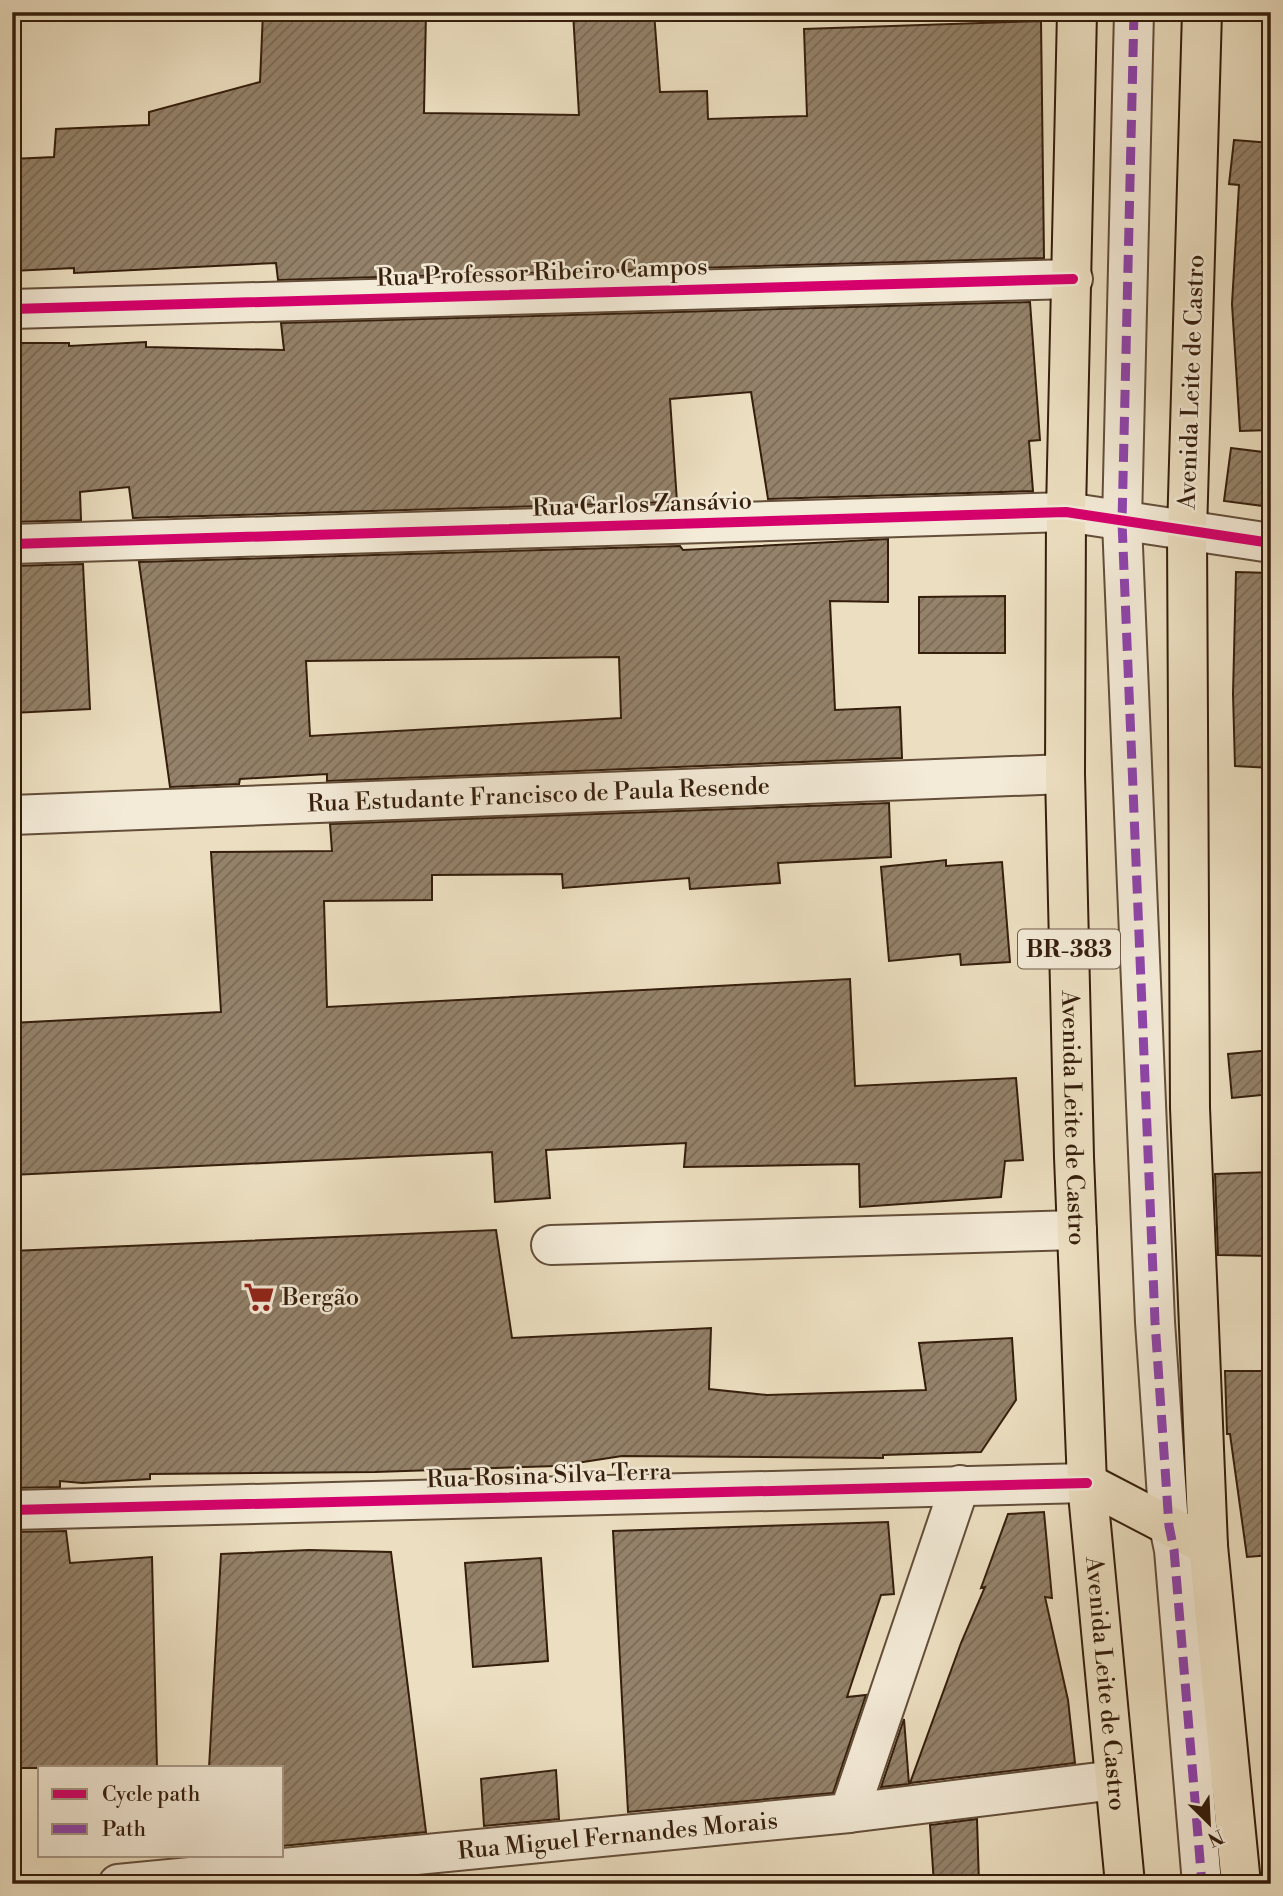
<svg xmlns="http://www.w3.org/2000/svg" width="1283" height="1896" viewBox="0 0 1283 1896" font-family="'Libre Bodoni',serif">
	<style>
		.building { fill: url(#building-hatch); stroke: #351e0c; stroke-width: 2; fill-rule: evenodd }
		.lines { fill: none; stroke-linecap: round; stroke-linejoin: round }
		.minor-casing { stroke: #634e39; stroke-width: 42 }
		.highway-casing { stroke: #351e0c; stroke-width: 42 }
		.minor { stroke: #f3ead7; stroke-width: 38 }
		.highway { stroke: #ecdfc1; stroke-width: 38 }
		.quiet { stroke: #8e44ad; stroke-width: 9; stroke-dasharray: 18 9; stroke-linecap: butt }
		.cycleway-casing { stroke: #f3ead7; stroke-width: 15 }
		.cycleway { stroke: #d6006c; stroke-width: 10 }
		.labels { text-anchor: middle; stroke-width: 5; stroke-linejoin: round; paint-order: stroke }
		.shield { fill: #f3ead7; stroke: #6e5b49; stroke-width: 2 }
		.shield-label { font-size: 23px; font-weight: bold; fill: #351e0c }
		.street-label { font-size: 24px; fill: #351e0c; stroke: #f3ead7 }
		.poi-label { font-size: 24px; fill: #351e0c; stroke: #f3ead7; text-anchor: start }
	</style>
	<defs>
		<pattern id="building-hatch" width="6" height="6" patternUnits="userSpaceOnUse" patternTransform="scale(1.75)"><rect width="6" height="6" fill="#94826a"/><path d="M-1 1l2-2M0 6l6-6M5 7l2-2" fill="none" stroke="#7a6a56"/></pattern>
	</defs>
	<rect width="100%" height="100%" fill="#ecdfc1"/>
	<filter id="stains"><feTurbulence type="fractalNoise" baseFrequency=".00286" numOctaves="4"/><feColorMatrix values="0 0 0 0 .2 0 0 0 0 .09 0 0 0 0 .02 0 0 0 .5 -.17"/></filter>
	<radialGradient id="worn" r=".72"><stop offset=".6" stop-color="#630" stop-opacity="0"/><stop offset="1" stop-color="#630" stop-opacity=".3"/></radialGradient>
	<path class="building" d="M263,12h163l-2,101 155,2 -6,-103h81l6,80 47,-1 1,28 99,-3 -3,-87 237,-8 3,237 -766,22 -2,-17 -202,10v-5l-62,3v-112l42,-2 2,-28 93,-4v-13l111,-30z
		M1234,140l37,3v287l-31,1 -8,-127 7,-119 -10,-1z
		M1030,302l10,138 -11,1 4,50 -265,8 -17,-107 -81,7 7,103 -544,16 -4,-31 -49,5 1,28 -69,2v-179h57v3l77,-4v5l138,3 -3,-27z
		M1231,448l40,5v54l-47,-6z
		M888,539v63l-58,-1 5,109 65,-3 2,51 -575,23v-7l-87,5 -1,5 -69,3 -31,-225 541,-16 3,4zM619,657l2,61 -311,18 -4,-75z
		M83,564l7,145 -77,4 -1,-147z
		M1236,572l35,1v195l-36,-2 -2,-72z
		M1005,596v57h-86v-56z
		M889,803l2,54 -113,6 2,20 -90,6 -1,-11 -126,10 -1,-14 -130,1v25l-108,1 3,106 523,-28 5,107 161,-8 7,82 -18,1 -4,36 -141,10 -1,-43 -175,3 2,-24 -140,7 4,48 -55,4 -3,-50 -480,23v-152l209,-11 -10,-160 121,-1 -2,-27z
		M946,860v6l56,-4 8,100 -49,3 -1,-11 -71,7 -8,-94z
		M1271,1050v44l-39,4 -4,-44z
		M1271,1172v84l-53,-1 -3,-81z
		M496,1230l16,108 199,-10 -2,61 58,6 159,-5 -7,-47 93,-5 4,62 -35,52 -98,3v3l-261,-2 -65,10 -182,6 -225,2v5l-68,4 -22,-2v6l-48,1v-237z
		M1225,1371h46v184l-24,2 -17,-123h-3z
		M1044,1512l8,86 -7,-1 23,103 7,63 -165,20 51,-140 24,-56 -4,1 27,-74z
		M888,1522l6,72 -13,1 -34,102 19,-2 -33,98 -205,19 -15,-281z
		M66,1531l4,32 82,-6 5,211h-145v-236z
		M309,1550l82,2 35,280 -144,14v-78h-73l12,-214z
		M541,1558l7,103 -75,6 -8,-104z
		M904,1719l5,65 -28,3z
		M556,1770l3,49 -75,7 -3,-47z
		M977,1819l2,65h-45l-4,-59z"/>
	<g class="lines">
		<g class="minor-casing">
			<g id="minor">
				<path d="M1134,12l-12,510 33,800 14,204 5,24 28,334"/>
				<path d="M12,309l1061,-30"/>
				<path d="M12,544l1054,-32 205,31"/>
				<path id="s1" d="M12,815l1053,-41"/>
				<path d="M551,1245l526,-15"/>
				<path d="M12,1510l1075,-27"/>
				<path d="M849,1813l111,-328"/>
				<path id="s2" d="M118,1884l731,-71 266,-33"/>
			</g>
		</g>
		<g class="highway-casing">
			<g id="highway">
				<path id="s3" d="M1077,12l-11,500 -1,262 9,383 13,326 38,401"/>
				<path d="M1202,12l-15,520 3,576 18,438 33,338"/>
				<path d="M1087,1483l121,63"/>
			</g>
		</g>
		<use href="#minor" class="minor"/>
		<use href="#highway" class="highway"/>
		<path class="quiet" d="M1134,12l-12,510 33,800 14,204 5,24 28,334"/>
		<g class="cycleway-casing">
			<path id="cycleway" d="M12,309l1061,-30
				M12,544l1054,-32 205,31
				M12,1510l1075,-27"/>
		</g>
		<use href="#cycleway" class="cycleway"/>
	</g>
	<defs>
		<g id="supermarket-bare" transform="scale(2.415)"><path d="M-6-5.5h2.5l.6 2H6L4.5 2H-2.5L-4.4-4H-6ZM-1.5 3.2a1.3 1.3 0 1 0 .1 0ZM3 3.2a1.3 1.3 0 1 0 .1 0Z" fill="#8f2418" stroke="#f3ead7" stroke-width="2.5" paint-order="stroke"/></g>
	</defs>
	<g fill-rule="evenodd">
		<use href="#supermarket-bare" x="259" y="1297"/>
	</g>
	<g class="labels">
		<rect class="shield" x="1018" y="929.5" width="102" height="39" rx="5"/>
		<g class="shield-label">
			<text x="1069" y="957">BR-383</text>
		</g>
		<g class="street-label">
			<text transform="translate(542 272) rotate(-2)" y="8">Rua Professor Ribeiro Campos</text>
			<text transform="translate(1191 382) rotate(-88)" y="8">Avenida Leite de Castro</text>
			<text transform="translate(642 504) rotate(-2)" y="8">Rua Carlos Zansávio</text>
			<text dy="8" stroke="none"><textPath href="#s1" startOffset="527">Rua Estudante Francisco de Paula Resende</textPath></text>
			<text dy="8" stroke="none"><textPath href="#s3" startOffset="1106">Avenida Leite de Castro</textPath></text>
			<text transform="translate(549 1475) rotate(-2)" y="8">Rua Rosina Silva Terra</text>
			<text dy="8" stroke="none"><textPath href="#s3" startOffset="1673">Avenida Leite de Castro</textPath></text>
			<text dy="8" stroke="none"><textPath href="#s2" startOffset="502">Rua Miguel Fernandes Morais</textPath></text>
		</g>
		<g class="poi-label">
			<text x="282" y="1305">Bergão</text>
		</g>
	</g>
	<rect width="1283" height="1896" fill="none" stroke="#ecdfc1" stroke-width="42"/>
	<rect x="14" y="14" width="1255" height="1868" fill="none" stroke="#351e0c" stroke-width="3.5"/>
	<rect x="21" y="21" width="1241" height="1854" fill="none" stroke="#351e0c" stroke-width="2"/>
	<rect x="38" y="1766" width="245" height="91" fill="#f3ead7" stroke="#a79886" stroke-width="2"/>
	<rect x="52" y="1789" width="35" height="10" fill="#d6006c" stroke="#a79886" stroke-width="2"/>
	<text x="102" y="1801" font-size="21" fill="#351e0c">Cycle path</text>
	<rect x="52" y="1824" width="35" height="10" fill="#8e44ad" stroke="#a79886" stroke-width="2"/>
	<text x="102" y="1836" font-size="21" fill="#351e0c">Path</text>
	<g transform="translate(1209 1823) rotate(156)" stroke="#f3ead7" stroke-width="5" paint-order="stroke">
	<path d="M0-5L12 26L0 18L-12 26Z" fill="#351e0c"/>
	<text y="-10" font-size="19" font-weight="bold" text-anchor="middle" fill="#351e0c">N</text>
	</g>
	<rect width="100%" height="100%" filter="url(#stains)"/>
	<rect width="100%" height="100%" fill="url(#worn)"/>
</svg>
